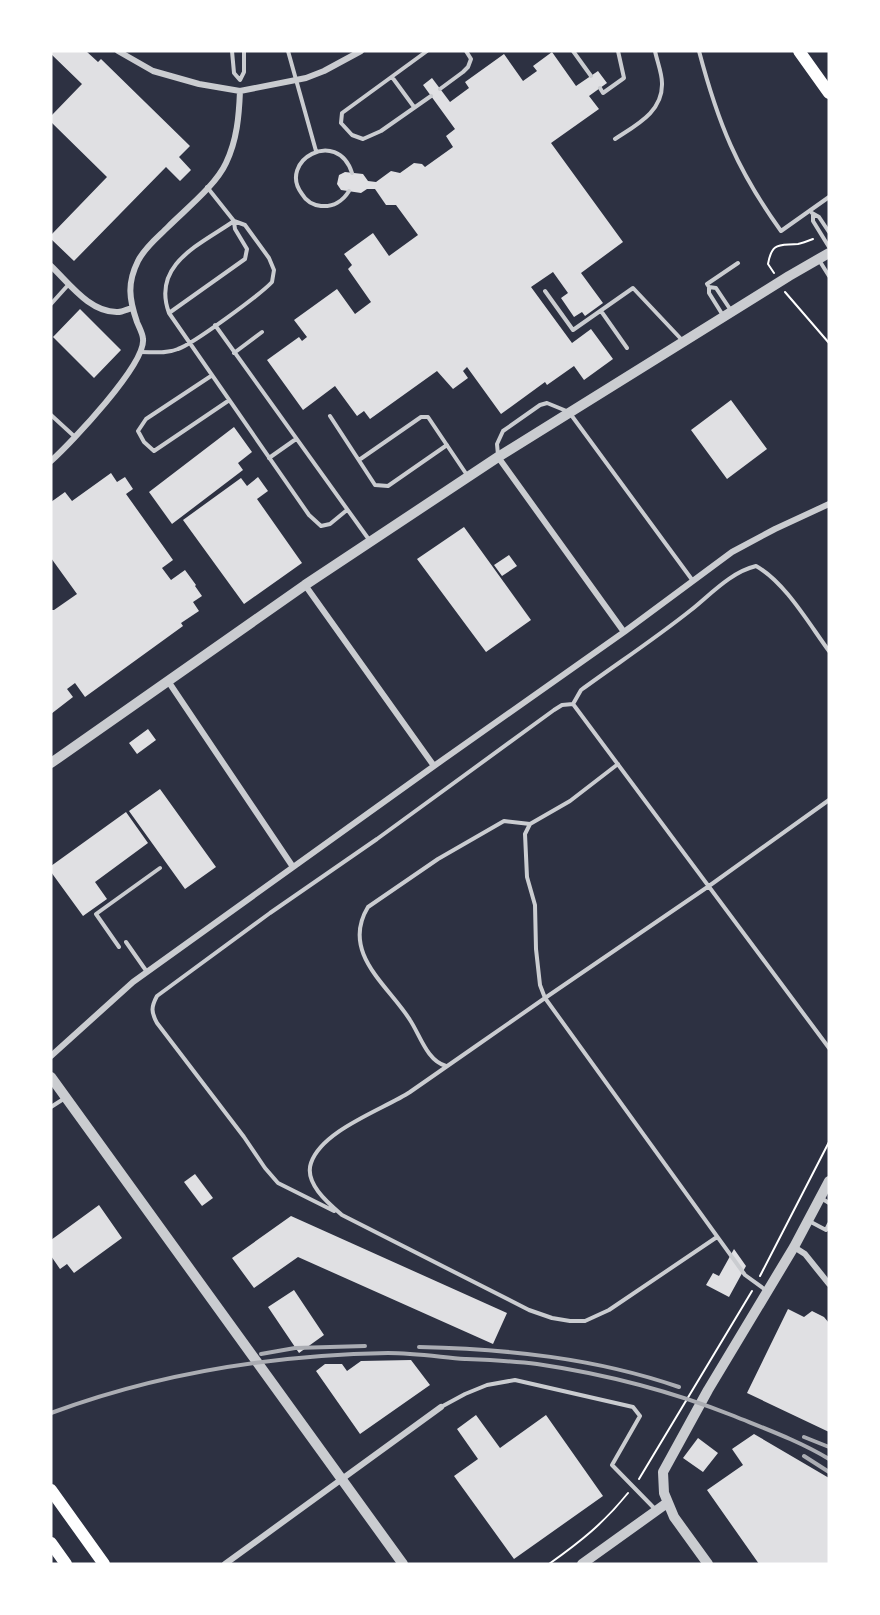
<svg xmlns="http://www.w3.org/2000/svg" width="880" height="1615" viewBox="0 0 880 1615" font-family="'Space Grotesk',sans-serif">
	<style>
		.building { fill: #e0e0e3 }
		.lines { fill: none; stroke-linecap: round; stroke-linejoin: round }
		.path { stroke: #fff; stroke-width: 2 }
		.service { stroke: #caccd0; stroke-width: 4 }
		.minor { stroke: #caccd0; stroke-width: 6 }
		.tertiary { stroke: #caccd0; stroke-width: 10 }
		.secondary { stroke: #fff; stroke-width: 12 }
		.primary { stroke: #fff; stroke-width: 12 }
		.rail { stroke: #abadb3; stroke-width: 4 }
	</style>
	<rect width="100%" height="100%" fill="#2d3142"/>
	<path class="building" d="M51,51h35l12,11 3,-3 89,87 -11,11 12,13 -11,11 -14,-14 -92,94 -23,-22v-4l56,-58 -56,-55v-6l31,-32 -31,-30z
		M552,52l24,34 22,-15 9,12 -18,13 10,13 -48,34 72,99 -42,31 22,30 -18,13 -3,-4 -8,5 -13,-19 7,-5 -15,-21 -22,15 41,56 19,-14 22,30 -29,21 -10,-14 -27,19 -2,-3 -44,32 -34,-47 -4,4 5,7 -15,11 -16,-18 -67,48 -6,-8 -7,5 -22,-30 -32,24 -36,-50 32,-23 3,4 5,-4 -13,-17 43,-31 18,25 16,-12 -23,-33 4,-4 -8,-11 29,-21 16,23 29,-21 -22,-30h-10l-11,-16h-8l-6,4 -20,-3 -4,-6 2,-9 6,-3 18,2 5,7 8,1 15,-11 9,2 14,-10 8,1 3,3 28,-20 -7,-11 9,-7 -32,-44 9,-7 18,24 19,-14 -4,-6 39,-28 19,27 14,-10 -4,-5z
		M80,309l41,41 -27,28 -41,-41z
		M731,400l36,49 -40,30 -36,-49z
		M234,427l18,25 -14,11 5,7 -71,54 -23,-32z
		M111,473l6,9 8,-5 8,12 -7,5 47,66 -11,8 9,12 14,-10 11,15 -1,1 7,10 -9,6 6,9 -18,12 2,3 -98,71 -10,-14 -8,6 6,8 -22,17v-104h3l23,-16 -26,-36v-56l14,-10 7,9z
		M258,477l10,14 -11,8 45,64 -58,41 -61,-84 58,-42 6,8z
		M464,527l67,93 -45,32 -69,-93z
		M509,555l8,11 -15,10 -8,-11z
		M148,729l8,11 -19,14 -8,-11z
		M160,789l56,78 -31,22 -56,-78z
		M126,812l22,31 -53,39 12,17 -24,17 -32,-44v-6z
		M195,1174l18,24 -11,8 -18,-24z
		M99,1205l23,33 -48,35 -7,-9 -7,5 -9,-13v-16z
		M291,1216l216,97 -14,31 -195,-87 -44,31 -22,-30z
		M734,1249l12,17 -17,31 -23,-12 7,-12 6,3z
		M294,1290l30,45 -25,18 -31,-46z
		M788,1309l16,8 8,-6 12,6 5,6v109l-82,-39z
		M411,1360l19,25 -70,49 -44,-63 9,-7h17l5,7 14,-10z
		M476,1415l24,33 46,-33 57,81 -89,63 -60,-83 24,-17 -21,-30z
		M754,1434l75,44v86h-70l-52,-74 36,-25 -11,-16z
		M698,1438l20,15 -15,19 -20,-14z"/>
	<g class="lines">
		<path class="path" d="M774,273l-6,-9c4,-23 12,-18 30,-20 5,-1 10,-3 15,-5
			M785,292l44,51
			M760,1276l69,-134
			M639,1479l113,-188
			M549,1564c31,-22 55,-41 79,-71"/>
		<path class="service" d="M232,51l2,22 6,7 4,-8v-21
			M288,51l28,100
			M427,51l-85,62 -1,10 11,12 11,4 18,-8 50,-35
			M573,51l18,25
			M699,51c19,72 38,119 82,180l48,-34
			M392,77l22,30
			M600,88l3,5 21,-15 -6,-27
			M440,89l23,-17 5,-5 3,-8 -5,-8
			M615,139c21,-14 48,-27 47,-56 0,-10 -5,-22 -7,-32
			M349,191c-6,10 -16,16 -28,15 -8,-1 -15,-5 -19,-12 -25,-33 35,-67 50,-21
			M812,213l7,4 10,15
			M813,215v6l16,26
			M234,221c-33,23 -83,43 -65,92l140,202 12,11 9,-2 17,-14
			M819,260l10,16
			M709,287l7,1 14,21
			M545,291l28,39 60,-42 49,52
			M51,304l18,-20
			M601,311l26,37
			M169,313l76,-54 2,-10 -12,-20 -1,-7
			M724,317l-15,-24v-6l-2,-3 31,-21
			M215,325l155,216
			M141,352c12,0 25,2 37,-3 15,-5 83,-55 94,-67l2,-12 -5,-12 -24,-33 -11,-4 -27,-34
			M234,353l28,-21
			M211,376l-65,43 -8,12 6,11 10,9 74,-50
			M51,415l24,22
			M330,416l45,69 13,1 59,-41
			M498,455l-1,-11 6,-13 37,-26 7,-2 22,9 124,169
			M269,458l27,-19
			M359,460l62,-43h7l39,58
			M573,704l256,344
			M573,704l8,-14c37,-27 75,-52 110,-80 20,-16 40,-38 65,-44 29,16 53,58 73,85
			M618,764l-48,37 -40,23 -5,10 2,43 8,28 1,44 4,36 5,13c-45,31 -90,63 -135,94 -26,17 -88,38 -99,71 -7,20 17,40 31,52l187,95 23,8 18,3h15l24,-11 108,-73
			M126,942l21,30
			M119,947l-23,-33 64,-46
			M446,1066c-19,-5 -26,-31 -36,-46 -21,-34 -70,-67 -42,-113l70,-48 66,-38 26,3
			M51,1107l14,-9
			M821,1198l8,5
			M334,1211l-56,-28 -13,-15 -21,-31 -87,-114c-6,-11 -6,-16 0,-27l113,-83 107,-74 177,-129 8,-5 11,-1
			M809,1221l17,9 3,-6
			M767,1291l-22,-16 -200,-277 164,-112 120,-86
			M441,1407l24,-13 22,-9 28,-5 118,27 7,9 -28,49 42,43"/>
		<path class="minor" d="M118,51l35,20 46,13 41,7 66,-13 18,-7 37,-20
			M51,266c18,17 39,47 67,46 4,0 10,-3 14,-4
			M498,457l126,175
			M51,461c20,-18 95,-97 92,-122 0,-5 -4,-12 -6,-17 -8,-23 -10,-39 1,-61 7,-14 20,-24 30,-34 18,-18 48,-42 58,-64 11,-23 13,-47 14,-72
			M305,585l129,181
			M168,681l125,186
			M51,1056l82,-74 301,-216 190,-134 108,-80 43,-23 54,-25
			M794,1247l11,7 24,30
			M225,1564l216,-157"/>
		<path class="tertiary" d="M51,763l254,-178 193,-128 291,-181 40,-23
			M51,1077l352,487
			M582,1564l85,-61
			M708,1564l-34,-47 -10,-24 -1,-21 45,-82 86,-143 35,-66"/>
		<path class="secondary" d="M799,51l30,42"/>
		<path class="primary" d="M51,1490l53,74
			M51,1543l15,21"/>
		<path class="rail" d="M419,1347c88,2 176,11 260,40
			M261,1354l34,-6 70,-2
			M51,1413c108,-40 222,-58 337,-60 26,0 52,4 77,6 24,1 49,2 72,5 68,10 134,27 197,52 32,13 65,25 95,43
			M804,1437l25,10
			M804,1456l25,16"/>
	</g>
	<rect width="880" height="1615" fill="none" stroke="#ffffff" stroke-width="105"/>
</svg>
